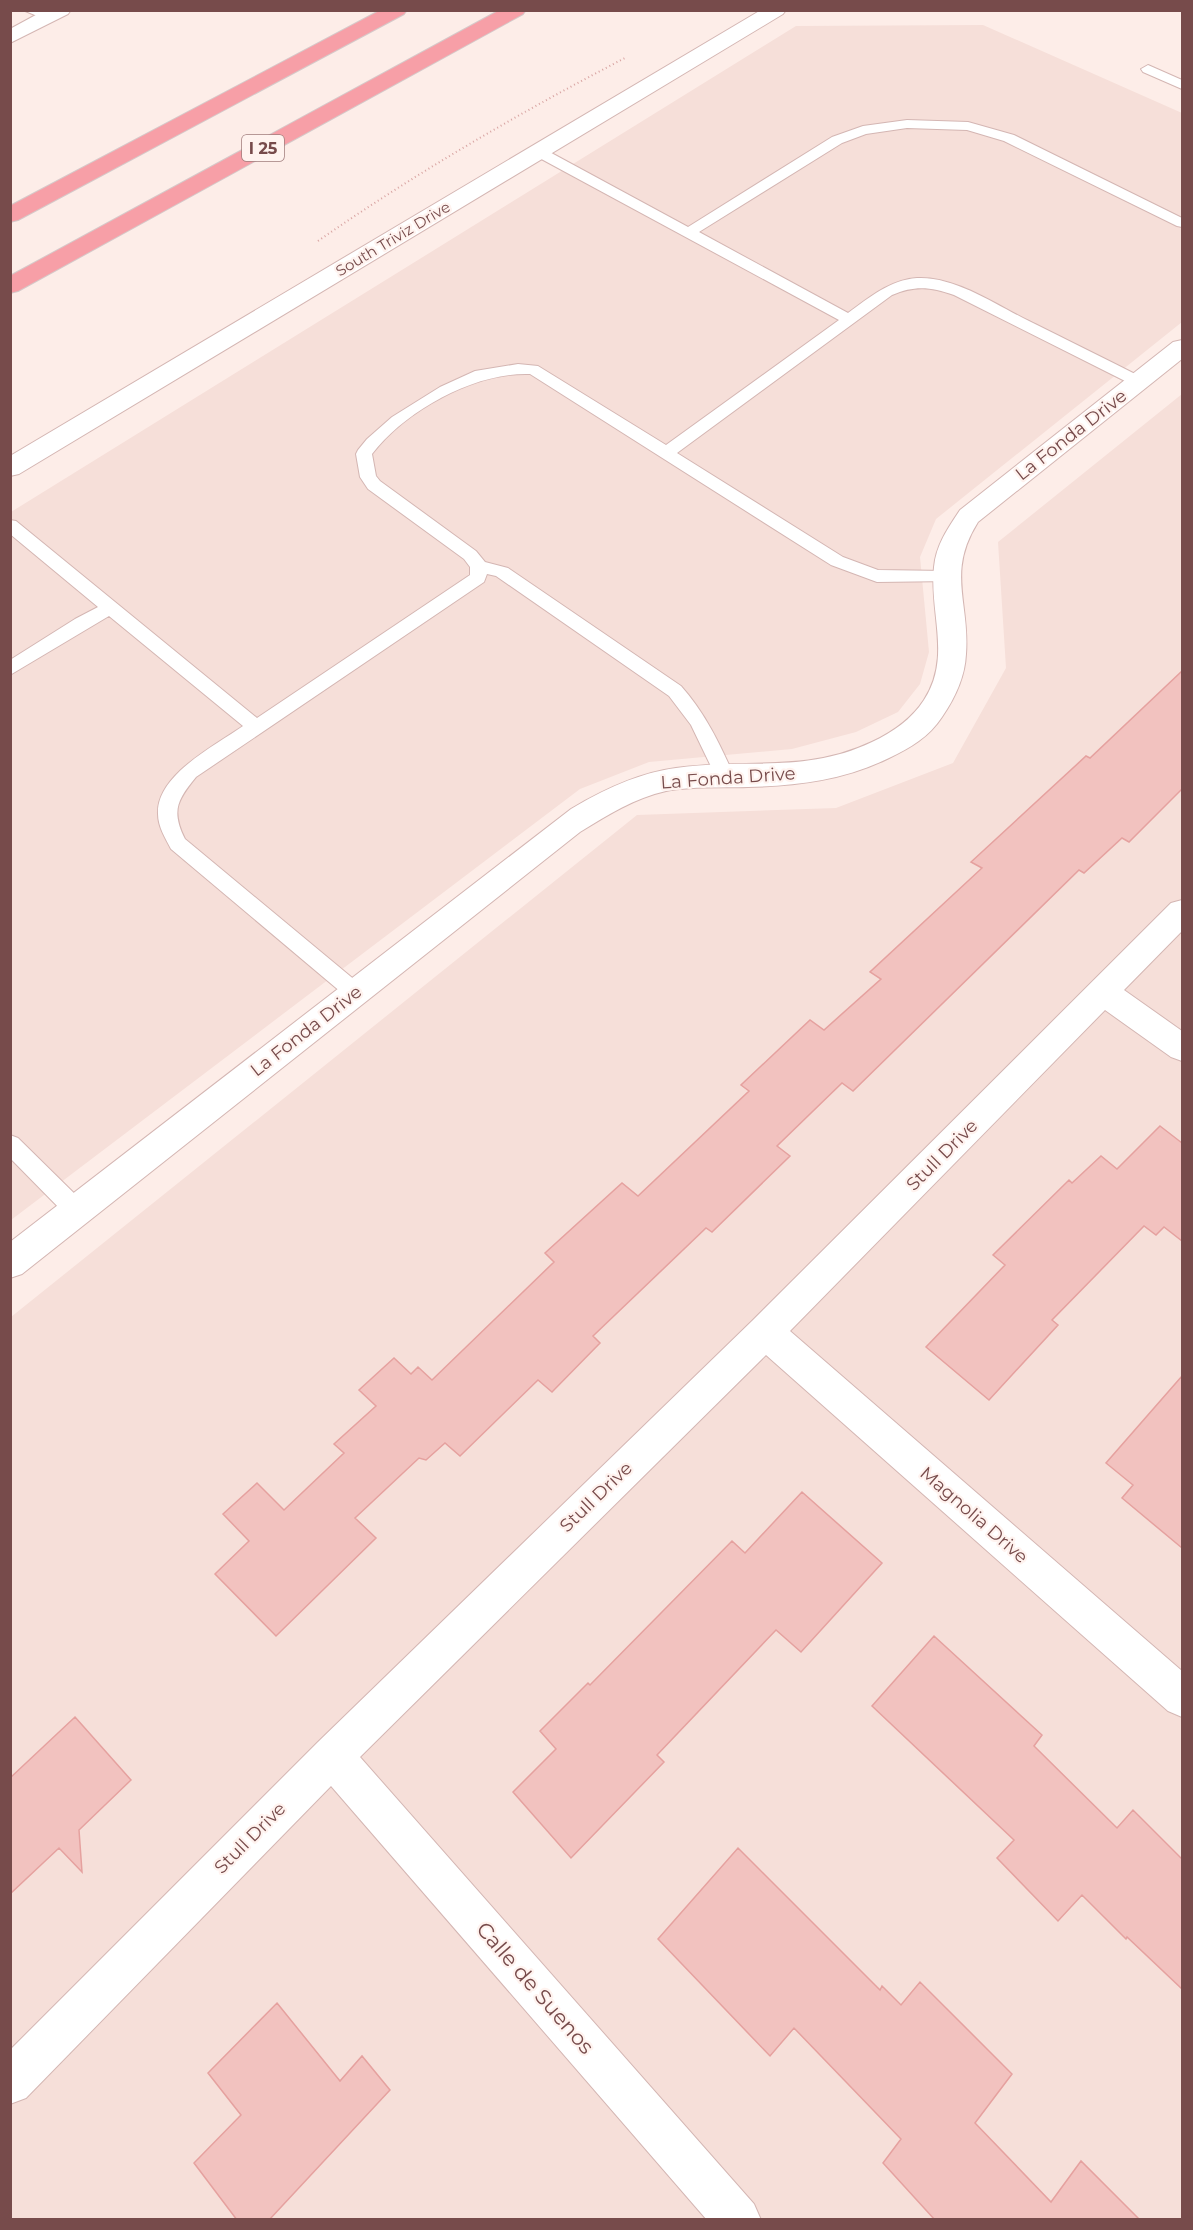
<svg xmlns="http://www.w3.org/2000/svg" width="1193" height="2230" viewBox="0 0 1193 2230" font-family="Montserrat,sans-serif">
	<style>
		.residential { fill: #f6dfd9 }
		.building { fill: #f2c2bf; stroke: #e5a19f; stroke-width: 1.5 }
		.lines { fill: none; stroke-linecap: round; stroke-linejoin: round }
		.service-casing { stroke: #d4b6b3; stroke-width: 2 }
		.minor-casing { stroke: #d4b6b3; stroke-width: 2 }
		.tertiary-casing { stroke: #d4b6b3; stroke-width: 2 }
		.motorway-casing { stroke: #d6c9c9; stroke-width: 2 }
		.path { stroke: #d8a4a2; stroke-width: 2; stroke-dasharray: 1 3; stroke-linecap: butt }
		.service { fill: #fff; fill-rule: evenodd }
		.minor { fill: #fff; fill-rule: evenodd }
		.tertiary { fill: #fff; fill-rule: evenodd }
		.motorway { fill: #f79fa7; fill-rule: evenodd }
		.labels { text-anchor: middle; stroke-width: 4.5; stroke-linejoin: round; paint-order: stroke }
		.far-street-label { font-size: 15px; fill: #774b4b; stroke: #fff3ef }
		.shield { fill: #fff3ef; stroke: #a07d7c; stroke-width: 1.5 }
		.shield-label { font-size: 16px; font-weight: bold; fill: #774b4b }
		.street-label { font-size: 18px; fill: #774b4b; stroke: #fff3ef }
		.near-street-label { font-size: 21px; fill: #774b4b; stroke: #fff3ef }
	</style>
	<rect width="100%" height="100%" fill="#fdede8"/>
	<path class="residential" d="M983,25l199,88v209l-246,197 -16,38 9,95 -9,32 -22,28 -42,20 -64,17 -143,13 -69,27 -569,431v-708l785,-486z
		M1182,394v1825l-1171,1v-903l626,-502 199,-7 117,-45 53,-95 -8,-126z"/>
	<path class="building" d="M1182,671v118l-53,53 -7,-4 -38,35 -5,-3 -226,221 -11,-8 -65,63 13,10 -78,76 -6,-4 -113,108 7,7 -48,49 -14,-12 -78,76 -15,-13 -19,17 -7,-2 -64,60 21,20 -100,98 -61,-62 34,-33 -26,-27 34,-31 27,27 60,-57 -10,-9 42,-38 -17,-16 35,-32 17,16 7,-7 14,13 122,-118 -9,-9 77,-70 16,13 111,-105 -8,-6 69,-65 14,10 57,-51 -11,-7 112,-104 -11,-6 115,-106 4,2z
		M1160,1126l22,17v98l-18,-14 -8,8 -12,-9 -92,94 6,5 -69,75 -63,-53 79,-82 -12,-10 76,-75 3,3 29,-27 16,13z
		M1182,1376v172l-60,-50 11,-13 -27,-22z
		M802,1492l80,71 -81,89 -25,-22 -119,125 7,7 -93,96 -58,-66 43,-43 -16,-18 48,-48 2,2 142,-144 13,12z
		M934,1636l108,99 -8,11 83,82 16,-18 49,49v130l-55,-52 -1,2 -44,-44 -24,26 -61,-63 17,-18 -142,-134z
		M75,1717l56,63 -52,50 3,42 -23,-24 -49,46v-116z
		M738,1848l142,142 2,-4 19,19 19,-23 92,92 -37,49 76,79 30,-41 59,59h-205l-52,-57 18,-24 -107,-111 -24,28 -112,-117z
		M277,2003l63,78 22,-25 28,34 -121,130h-32l-43,-57 47,-48 -33,-42z"/>
	<g class="lines">
		<g class="service-casing">
			<path id="service" d="M23,10h20l12,7 -6,4z
				M1148,65l34,15v9l-39,-17 -2,-3z
				M907,120l61,2 46,13 168,83v9l-5,-1 -173,-85 -37,-11 -60,-2 -41,6 -24,9 -143,89 149,81c22,-16 42,-33 69,-35 38,-2 79,27 112,43 38,19 77,38 116,58l2,3 -2,3h-12l-179,-90c-23,-8 -39,-10 -62,0l-215,158 166,104 35,13 68,1 6,2 3,4 -3,4 -75,1 -46,-17 -301,-191c-56,-2 -125,37 -158,80l4,22 4,5 96,70 9,11 23,6 173,118c24,27 39,58 53,90l-2,5 -7,2 -7,-2 -27,-56 -22,-29 -173,-120 -9,-2 -3,8 -288,195c-19,23 -25,34 -11,62l177,147 3,6 -3,6 -7,2 -7,-2 -177,-149c-5,-10 -13,-22 -13,-35 -2,-39 58,-69 85,-88l-134,-110 -99,59v-15l65,-41 23,-12 -88,-73v-14l6,1 241,197 213,-143v-8l-6,-8 -96,-70 -8,-12 -4,-23 2,-4 9,-11 25,-22 48,-30 35,-16 43,-7 20,2 128,79 173,-125 -305,-165 -2,-3 2,-3h10l144,78 144,-90 31,-11z
				M10,1135l8,3 67,66 3,7 -3,7 -8,3 -8,-3 -59,-60z"/>
		</g>
		<g class="minor-casing">
			<path id="minor" d="M1182,340v19l-204,163c-32,51 -8,80 -12,132 -1,23 -11,44 -24,63 -13,20 -32,31 -53,41 -44,22 -93,28 -141,29 -27,1 -55,-1 -82,4 -31,7 -59,24 -86,41l-558,442 -12,4v-36l561,-433c32,-19 67,-36 105,-41 68,-10 129,6 196,-26 21,-10 39,-22 52,-42 28,-43 5,-87 10,-133 2,-22 14,-39 26,-57l213,-168z
				M1182,900v31l-58,59 58,41v30l-11,-4 -66,-47 -315,321 392,340v46l-14,-6 -402,-356 -406,402 394,447 7,16h-54l-376,-434 -305,312 -16,6v-54l308,-308 434,-421 419,-418z"/>
		</g>
		<g class="tertiary-casing">
			<path id="tertiary" d="M45,10h26l-3,4 -58,29v-14z
				M761,10h25l-3,4 -764,460 -9,2v-20z"/>
		</g>
		<g class="motorway-casing">
			<path id="motorway" d="M381,10h26l-3,4 -386,206 -8,2v-16z
				M500,10h26l-3,4 -505,277 -8,2v-17z"/>
		</g>
		<path class="path" d="M318,241c98,-68 201,-128 307,-183"/>
		<use href="#service" class="service"/>
		<use href="#minor" class="minor"/>
		<use href="#tertiary" class="tertiary"/>
		<use href="#motorway" class="motorway"/>
	</g>
	<g class="labels">
		<g class="far-street-label">
			<text transform="translate(393 239) rotate(-31)" y="5">South Triviz Drive</text>
		</g>
		<rect class="shield" x="242" y="135" width="42" height="26" rx="4.5"/>
		<g class="shield-label">
			<text x="263" y="154">I 25</text>
		</g>
		<g class="street-label">
			<text transform="translate(1071 435) rotate(-38)" y="6">La Fonda Drive</text>
			<text transform="translate(728 778) rotate(-4)" y="6">La Fonda Drive</text>
			<text transform="translate(306 1031) rotate(-38)" y="6">La Fonda Drive</text>
			<text transform="translate(942 1155) rotate(-45)" y="6">Stull Drive</text>
			<text transform="translate(596 1497) rotate(-44)" y="6">Stull Drive</text>
			<text transform="translate(974 1515) rotate(41)" y="6">Magnolia Drive</text>
			<text transform="translate(250 1838) rotate(-45)" y="6">Stull Drive</text>
		</g>
		<g class="near-street-label">
			<text transform="translate(535 1988) rotate(49)" y="7">Calle de Suenos</text>
		</g>
	</g>
	<rect width="1193" height="2230" fill="none" stroke="#774b4b" stroke-width="24"/>
</svg>
